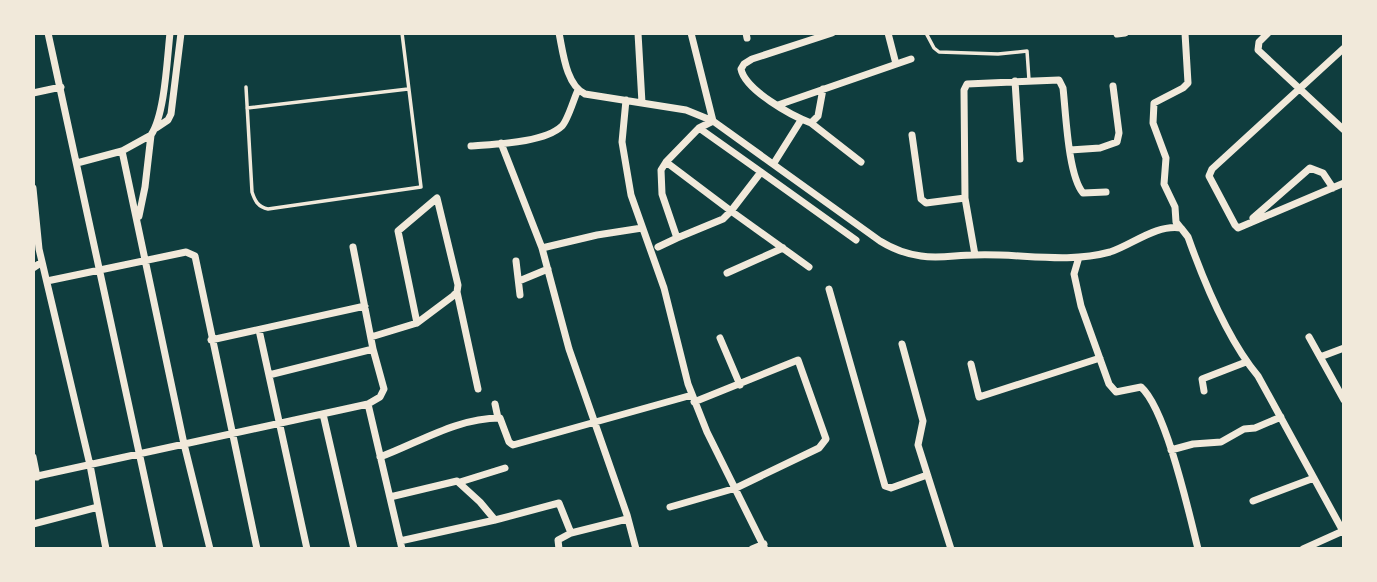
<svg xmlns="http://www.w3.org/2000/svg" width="1377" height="582" viewBox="0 0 1377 582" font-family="'IBM Plex Sans',sans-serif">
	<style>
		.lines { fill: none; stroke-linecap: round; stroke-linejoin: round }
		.service { stroke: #f1e9da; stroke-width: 3.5 }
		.minor { stroke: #f1e9da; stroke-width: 7 }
	</style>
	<rect width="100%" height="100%" fill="#0f3d3e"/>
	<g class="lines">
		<path class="service" d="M926,33l8,15 5,4 59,2 29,-3 2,29
			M246,87l6,105c3,9 6,15 16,17l153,-22 -19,-154
			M247,108l161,-19"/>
		<path class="minor" d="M48,33l112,516
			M559,33c4,19 7,52 26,61l101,16 27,11 167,120c13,8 26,13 41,15 18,3 35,-1 54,-1 44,-2 91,9 135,-3 22,-7 46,-28 71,-24l7,9c16,45 39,102 70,139l86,157
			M638,33l4,70
			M746,33l1,5
			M888,33l8,31
			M1268,33l-9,9 -1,8 86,80
			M1117,34l8,-1
			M1344,48l-132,121 -3,7 26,49 3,3 106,-45
			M1015,81l5,78
			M823,89l-5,27 -7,7c-19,-7 -66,-33 -70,-54l3,-5 8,-5 80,-26
			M33,93l28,-6
			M626,100l-4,42 9,53 33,93 24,96 19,48 58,117
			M778,105l133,-46
			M811,123l50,39
			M156,128l12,-8 3,-6 10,-81
			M912,135l9,64 5,4 39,-5
			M501,143l41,105
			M471,146c24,-2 73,-3 91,-20 6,-6 12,-28 16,-36
			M1070,150l30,-2 17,-6 2,-9 -6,-47
			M122,151l62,293 26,105
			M666,162l65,49 30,-39 -62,-44
			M77,163l45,-12 29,-16
			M774,163l27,-43
			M761,172l95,68
			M33,188l6,61 51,216 16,84
			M139,216l6,-29 6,-52c14,-21 16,-76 19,-102
			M1253,218l57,-50 13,5 10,15
			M1180,227l-4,-5 -1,-15 -11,-23 2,-26 -13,-35 1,-20 29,-15 5,-5 -3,-50
			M677,238l46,-19 8,-8 78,56
			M658,247l19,-9 -15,-44 -1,-24 5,-8 33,-34 14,-7 -22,-88
			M975,255l-10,-57 -1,-108 3,-6 92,-4 4,8c3,26 5,87 20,105l23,-1
			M1079,257l-5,17 7,32 28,78 7,8 25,-5c25,22 48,126 57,162
			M516,261l4,34
			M33,268l9,-6
			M727,273l56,-25
			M47,281l139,-29 9,4 62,293
			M519,281l29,-12
			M829,289l56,197 6,2 36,-13
			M457,292l21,97
			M259,330l48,219
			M371,337l46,-14 -19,-92 39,-33 21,87 -1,7 -4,4 -36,27
			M1309,337l35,63
			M720,338l20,47
			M211,340l154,-34
			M902,344l21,77 -5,24 33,104
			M1320,357l24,-9
			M971,364l8,33 121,-39
			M269,375l104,-26
			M1204,391l-2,-12 44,-17
			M368,404l34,145
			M495,404l3,14
			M323,414l31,135
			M1171,450l22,-6 28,-2 23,-13 11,-1 26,-11
			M33,457l4,20
			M380,457c40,-15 77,-39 120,-39l9,24 4,3 179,-50
			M33,477l335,-73 12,-7 4,-8 -11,-40 -20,-102
			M460,482l45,-14
			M390,497l67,-16 23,21 15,18
			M1253,501l61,-23
			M670,507l66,-19 83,-40 7,-9 -28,-79 -104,42
			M33,524l65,-17
			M400,541l95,-21 64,-17 12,30 56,-14
			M559,549l-1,-9 13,-7
			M636,549l-9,-34 -58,-166 -27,-101 55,-13 45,-7
			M752,549l12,-5
			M1303,549l40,-18"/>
	</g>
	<rect width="1377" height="582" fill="none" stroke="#f1e9da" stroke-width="70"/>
</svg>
